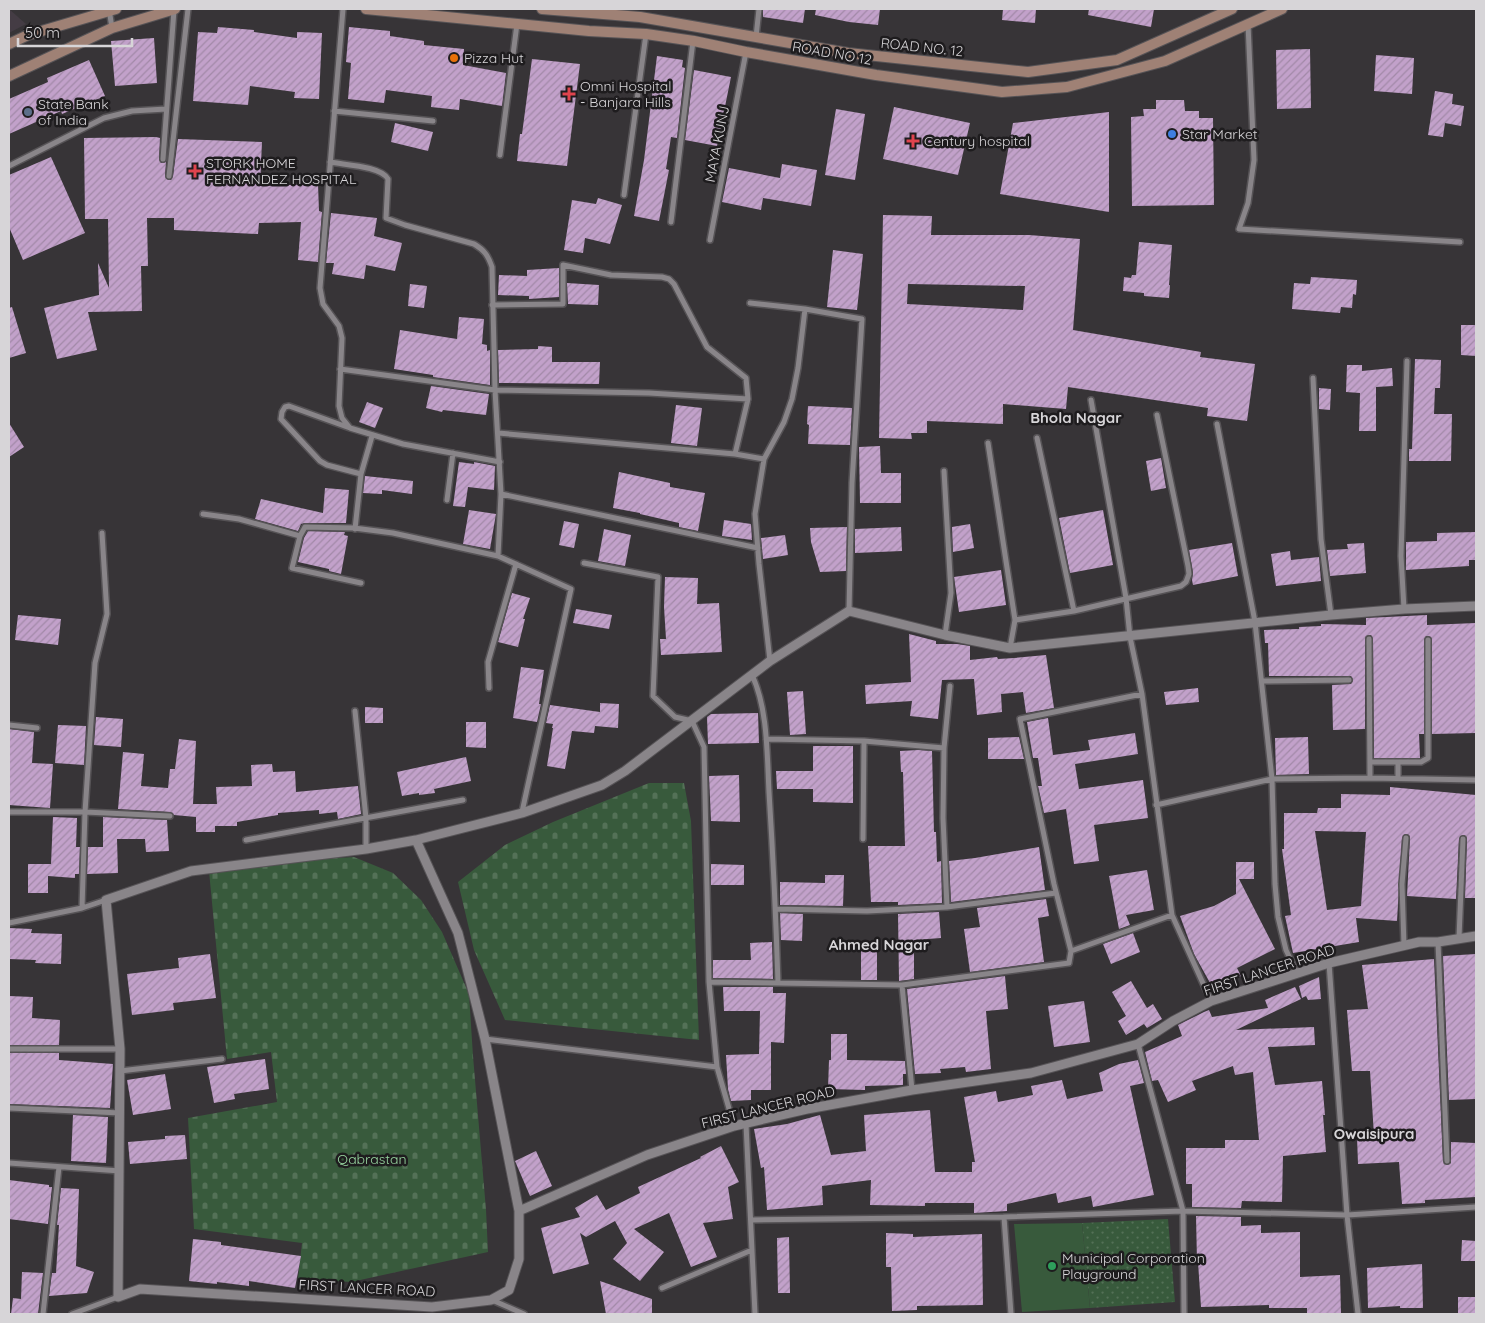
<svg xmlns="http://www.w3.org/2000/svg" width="1485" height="1323" viewBox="0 0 1485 1323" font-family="Quicksand,sans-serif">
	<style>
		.built { fill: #443c44 }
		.green { fill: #385a3c }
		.cemetery { fill: url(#cemetery-stones) }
		.park { fill: url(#park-dots) }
		.building { fill: url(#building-hatch); fill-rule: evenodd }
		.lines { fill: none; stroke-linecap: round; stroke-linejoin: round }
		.minor-casing { stroke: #565356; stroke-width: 8 }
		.tertiary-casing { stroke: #565356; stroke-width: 11 }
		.secondary-casing { stroke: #565356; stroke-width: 12 }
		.minor { stroke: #898589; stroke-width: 5 }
		.tertiary { stroke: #898589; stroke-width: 9 }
		.secondary { stroke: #9f8175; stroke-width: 10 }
		.food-dot { fill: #e8710a; stroke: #1e1c1e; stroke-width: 2 }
		.health-dot { fill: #e0444e; stroke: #1e1c1e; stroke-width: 2 }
		.service-dot { fill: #5c6f8a; stroke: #1e1c1e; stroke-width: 2 }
		.shop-dot { fill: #3f7fe0; stroke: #1e1c1e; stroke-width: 2 }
		.leisure-dot { fill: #2e9e5b; stroke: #1e1c1e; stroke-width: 2 }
		.labels { text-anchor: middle; stroke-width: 5; stroke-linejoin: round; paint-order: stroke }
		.street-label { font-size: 14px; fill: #d7d5d8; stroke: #1e1c1e }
		.poi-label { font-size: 14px; fill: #d7d5d8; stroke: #1e1c1e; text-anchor: start }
		.park-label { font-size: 14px; fill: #97d49f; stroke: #1e1c1e }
		.neighbourhood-label { font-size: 15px; font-weight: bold; fill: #d7d5d8; stroke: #1e1c1e }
	</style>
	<defs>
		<pattern id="cemetery-stones" width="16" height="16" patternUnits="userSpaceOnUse" patternTransform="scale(1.25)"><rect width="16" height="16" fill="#385a3c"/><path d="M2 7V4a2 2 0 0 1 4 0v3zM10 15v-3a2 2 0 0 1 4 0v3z" fill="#547157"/></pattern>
		<pattern id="park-dots" width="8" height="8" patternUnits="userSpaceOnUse" patternTransform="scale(1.25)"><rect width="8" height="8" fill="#385a3c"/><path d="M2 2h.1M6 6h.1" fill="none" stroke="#547157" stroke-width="1.8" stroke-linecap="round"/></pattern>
		<pattern id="building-hatch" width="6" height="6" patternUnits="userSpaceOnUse" patternTransform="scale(1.25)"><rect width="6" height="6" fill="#c2a1ca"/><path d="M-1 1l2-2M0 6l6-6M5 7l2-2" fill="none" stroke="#a289a8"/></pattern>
	</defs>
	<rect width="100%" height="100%" fill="#373437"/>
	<path class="built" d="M9,9l17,15 -17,9z"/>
	<path class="green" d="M1082,1223l8,85 -68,4 -8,-88z"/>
	<path class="cemetery" d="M649,783h35l7,38 8,219 -194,-20 -31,-70 -16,-68 47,-37 48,-23z
		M354,857l39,16 28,27 21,32 27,62 4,62 13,154 2,42 -137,30 -53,-3 4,-36 -108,-14 -6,-111 89,-16 -6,-50 -44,7 -18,-188 95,-11z"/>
	<path class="park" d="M1168,1219l7,83 -85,6 -8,-85z"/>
	<path class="building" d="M763,9h42l-2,14 -40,-6z
		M816,9h64l-2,16 -29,-3 -34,-7z
		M1003,9h33l-1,14 -33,-3z
		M1089,9h65l-3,18 -63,-12z
		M218,27l36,3v2l43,6v-6l25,1 -3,66 -25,-1 1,-6 -45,-6 -2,19 -55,-4 5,-69 19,1z
		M349,27l41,4v5l34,5v4l40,4 -1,16 43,8 -4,33 -42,-7 -1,11 -28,-3 1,-11 -46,-6 -2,13 -36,-4 3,-36 -5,-1z
		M154,38l3,45 -42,3 -4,-45z
		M1310,49l1,59 -34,1 -1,-59z
		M1376,55l38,3 -2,36 -38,-3z
		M657,56l26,4 -1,7 3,1 -8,70 -6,-1 -5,32 3,1 -10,51 -25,-5 10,-56z
		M532,59l48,5 -13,102 -50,-5 3,-27h2z
		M89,60l16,36 -43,18 -1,-3 -52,23v-35l39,-17 -1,-4z
		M694,70l37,7 -14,69 -32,-6z
		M1435,91l18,3 -1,10 12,2 -3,20 -16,-3 -2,14 -15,-2z
		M1156,100h28l1,11h14v7h14l1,87 -82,1 -1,-89 13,-1 -1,-7h13z
		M894,107l76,16 -12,52 -75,-16z
		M836,109l29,5 -10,66 -30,-5z
		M1109,112v100l-109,-18 13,-71z
		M395,123l38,9 -5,19 -37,-9z
		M156,137l4,1 -1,21 2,4 5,-1 -1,14 3,4h3l2,-4 5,-37 84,3 -2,44 58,-2 1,27 3,1 -4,50 -20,-2 3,-38 -42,1 -1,11 -84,-4v-12h-27l1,48h-7l1,45 -54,1 9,38 -40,9 -13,-51 55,-13 -1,-32 11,25 -1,-69h-23l-1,-81z
		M51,157l34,76 -62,27 -14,-33v-52z
		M782,164l35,6 -6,36 -48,-8 -2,12 -39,-8 7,-34 51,10z
		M598,198l24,7 -12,39 -25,-6 -2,15 -19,-3 8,-50 24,4z
		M331,213l46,5 -3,18 28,7 -7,28 -29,-6 -2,14 -32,-5 2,-11h-8z
		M883,215l49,1 -1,19h98l51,4 -7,91 128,22 -1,5 55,7 -8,57 -40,-5 1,-8 -140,-21 -2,22 -63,-5v20l-76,-3v12h-16l1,6 -33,-1zM908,284l117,2 -2,24 -116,-6z
		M1139,242l33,3 -3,40h1l-1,13 -25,-2v-3l-21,-2 1,-14 7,1 1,-3h4z
		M833,250l30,4 -6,56 -30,-3z
		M559,268v29l-30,2v-3l-31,-1 1,-20 28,1v-6z
		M1311,277l46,3 -1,15 -3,-1 -1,14 -11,-1 -1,6 -48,-4 2,-26 16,1z
		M567,283l32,2 -1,20 -30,-1z
		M410,284l17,2 -3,22 -16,-2z
		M12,307l14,46 -17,5v-50z
		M459,317l25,2 -2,25 5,1v6l3,-1v35l-57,-8v-2l-39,-6 6,-39 57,9z
		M1461,325h15v31l-15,-1z
		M538,346l14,1v15h48l-1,22 -100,-1 -1,-33 40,-1z
		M1415,359l26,1 -1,28h-5l-1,26h18l-1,47h-42v-12h3z
		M1347,365h15v6l30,-3 1,18 -17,1v44h-17l1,-38 -14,-1z
		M431,386l58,8 -3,21 -43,-5 -1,2 -16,-4z
		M1319,388l12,1 -1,21 -11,-1z
		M367,402l16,6 -8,20 -16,-6z
		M676,405l26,3 -5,38 -26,-3z
		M808,406l44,2 -2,37 -42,-1 1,-19 -2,-1z
		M9,423l15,24 -15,10z
		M880,446l1,27h20v30h-41l-1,-56z
		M1161,458l5,30 -15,3 -5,-30z
		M459,462l15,2v-2l21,4 -1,24 -26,-3 -3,20 -12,-1z
		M619,472l51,11v4l35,6 -7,38 -19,-4v-4l-39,-9v-1l-27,-5z
		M365,476l48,5 -1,13 -30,-4v4l-19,-1z
		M325,488l24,2 -3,33h-41l-4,1 -3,7 -43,-12 6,-20 62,14z
		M469,510l27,4 -6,35 -27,-5z
		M1103,510l10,55 -43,8 -11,-55z
		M724,520l27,4 1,16 -30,-4z
		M564,521l15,3 -5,24 -15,-3z
		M970,524l4,24 -21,4 -1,-25z
		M847,527l-1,44 -26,1 -9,-30 -1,-14z
		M901,527l1,24 -47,2v-24z
		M604,529l27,6 -6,31 -27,-5z
		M308,531l37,1 -1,3 4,1 -7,38 -12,-3v-2l-31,-7 6,-24z
		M1476,532v28h-7v6l-63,4v-28l31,-1v-8z
		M785,535l3,20 -25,4 -2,-21z
		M1232,543l6,33 -45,9 -1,-5 1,-7 -4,-23z
		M1364,543l2,30 -36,3 -3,-26 21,-1 -1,-5z
		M1290,551l1,9 28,-3 2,24 -45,5 -5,-32z
		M1001,570l5,35 -47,7 -5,-35z
		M665,577l33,1 -1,26 22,-1 3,49 -61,3 -1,-16h6l-2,-32z
		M512,593l18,5 -7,21h2l-7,28 -20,-5z
		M576,609l36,6 -3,14 -36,-6z
		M18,615l43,4 -3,26 -43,-5z
		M1427,615v10l49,-2v110l-44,1v-94l-1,-3 -5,-1 -2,4v94h-5l1,24h-46l-1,-119 -2,-4 -5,1 -1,3v90l-32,1 -1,-45 19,-1 2,-4 -2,-4h-82l-1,-33h-3l-1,-13 35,-1v-2l22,-1v-2l45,1v-7z
		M909,634l27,7v3h21l13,2v14l27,-3 1,2 16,-1 32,-3 8,53 -28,5 -3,-21 -22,2 1,18 -25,3 -3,-36 -32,1 -4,39 -28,-3 2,-15 -46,3 -1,-19 46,-3z
		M521,667l23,3 -5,34h2l-4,18 -24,-4z
		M1198,688l1,14 -33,3 -2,-13z
		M803,691l3,43 -16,1 -3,-43z
		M600,703l19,1 -1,24 -23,-2 -1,7 -22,-2 -7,38 -18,-3 6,-38h-1l1,-4 -7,-1 4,-18 50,7z
		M365,707l18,1v15h-18z
		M758,713l1,30 -51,1 -1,-27 4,-3z
		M96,717l27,2 -2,28 -27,-2z
		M1048,718l5,37 37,-5 -2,-10 47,-7 3,21 -63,10 4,25 64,-9 5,38 -54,7 5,36 -25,3 -8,-55 -22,4 -6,-27h4l-4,-28h-5l-6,-36z
		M466,722h20v26l-20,-1z
		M58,725l28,1 -2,39 -29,-2z
		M9,729l25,3 -2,31 21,1 -3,44 -41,-3z
		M1019,737l5,22h-36v-21z
		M1308,737l1,37 -33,1 -1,-37z
		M179,739l17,2 -3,63h24l-1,-17 36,-1 -1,-21 21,-1 1,8 22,-1 1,21 62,-6 3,28 -23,5 -1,-7 -18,2v-4l-41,3v2l-41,7v4h-22v6h-19v-15l-22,-2 -4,-3 -52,-3 5,-57 21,2 -3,32 27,2 2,-19h5z
		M813,746h40v57l-40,-1v-13h-36l-1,-18h37z
		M918,750l14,1 2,81h2l1,30 4,-1 1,42 -44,2v-3h-27l-3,-56h37l-2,-74h-2l-1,-21z
		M466,757l5,24 -37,8 1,4 -16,2v-2l-17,3 -5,-24z
		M739,775l1,47 -29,-1 -2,-45z
		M1390,787l86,8v103h-11l2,-59 -1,-3 -3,-1 -4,4 -3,60 -49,-3 3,-58 -1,-3 -4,-1 -3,4 -5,83 -41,-3 3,24 -66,11 -8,-37 6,-1 -9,-66h2v-36h33l1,-5h23v-14l49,1zM1315,831l51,1 -5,74 -34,4z
		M53,817l24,1 -1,29h4l-1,27h-4v4l-27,-2v17h-20v-29h23z
		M103,817l64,3 2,31 -23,1 -1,-13h-28l1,34 -31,1 1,-27h15z
		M1039,847l6,43 -94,12 -2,-41 26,-3z
		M1236,862h18v17h-15l36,70 -38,19 4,8 -27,14 -20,-36 -14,-38 34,-10 22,-12z
		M711,864l33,1v20h-33z
		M1147,870l7,40 -28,5 4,10 -11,4 -10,-53z
		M825,875h19l-1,31 -63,-1v-23l45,1z
		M1046,899l3,17 -11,2 6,44 -74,10 -6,-43 16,-2 -3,-19z
		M939,912l2,26 -27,2v39l-15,2 -1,-67z
		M780,913l23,1 -1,27 -21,-1z
		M9,928l23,1 -1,4 31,1 -1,30 -26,-1 1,-3 -27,-1z
		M1133,933l7,19 -29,12 -8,-20z
		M772,942l1,37 -60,-1v-18h38l-1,-17z
		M861,944h16v36h-16z
		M210,954l6,44 -43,5 1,7 -42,5 -5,-41 52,-6 -1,-10z
		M1476,954v145l-27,1 -6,-144z
		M1434,959l9,202 4,4 4,-2v-21l25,1v54l-51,3v3l-23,1 -3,-42 -41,2 -1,-27 17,-1 -4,-65h-18l-5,-61 21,-1 -6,-44z
		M1005,976l3,33 -22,2 5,58 -25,3 -1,-5 -25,2 1,4 -26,1 -8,-85z
		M1319,977l2,22 -13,1 -2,-4 -4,2 -3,-12z
		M1131,981l16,27 6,-4 9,15 -15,9 -3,-4 -18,11 -8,-14 8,-5 -14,-24z
		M723,987h50v6h13l-2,50 -13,-1v48h-20v10l-20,1 -3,-12 -2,-34 33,-1 1,-43h-36z
		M1295,987l6,12 -65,31 78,-3 1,18 -47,2 7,38 47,-4 3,34h-2l3,37 -43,4 -1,46 -40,-1 -1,7 -49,-1v-23h-6v-36h39v-8h34l-6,-68 -18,3 -2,-9 -41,15 4,9 -28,12 -10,-22 -6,1 -7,-29 37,-16 -4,-11 26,-13 5,-2 3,7 56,-9 -3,-8z
		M9,996l24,1 -1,21 28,2 -1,25h-50z
		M1084,1001l6,41 -36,5 -6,-41z
		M831,1034h16v26l58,1 1,13h-3v11l-38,1v4l-37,-1 1,-29h2z
		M9,1053h50v7l54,4 -3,44 -101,-4z
		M265,1059l4,30 -35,5 1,5 -21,4 -7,-36z
		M1138,1060l6,23 -14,3 24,109 -61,12 -2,-11 -33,7 -2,-10 -49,11v7l-33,2v-10h-49v3l-55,-1 1,-25 -49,6 1,19 -56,5 -3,-43 -3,1 -7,-39 33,-5 33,-9 11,40 35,-4 -2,-36 66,-5 5,62h37v-10h3l-11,-65 32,-6 2,11 35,-7 -2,-9 31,-6 5,19 36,-8 -4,-18 20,-9z
		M165,1074l6,35 -38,6 -6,-35z
		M73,1115l35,2 -2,46 -35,-2z
		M185,1135l2,24 -57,5 -2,-22 37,-3v-3z
		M721,1146l18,36 -11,5 5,32 -30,4 14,34 -26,10 -22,-54 -35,16 30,23 -24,29 -27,-22 14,-16 -12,-22 -29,16 -6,-4 9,31 -36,10 -12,-46 39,-11 -5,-9 22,-13 9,15 34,-17 -2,-6 63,-29 -1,-1z
		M536,1151l16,35 -22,10 -15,-35z
		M9,1180l40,5v2h3l-4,37 -39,-5z
		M61,1188l18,1 -3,77 18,6 -7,21 -38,3 3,-23h4l3,-48h-2z
		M1196,1216l45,1v9l20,-1v8l39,-1v45l40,-2 1,39h-34v-6h-38v-3l-68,2 -3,-45h-1z
		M886,1233l27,1v3l69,-3 1,71 -66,1v4l-25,1 -1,-44h-5z
		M789,1237l1,56h-12l-1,-55z
		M193,1239l28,3v3l80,11 -6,32 -46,-7v5l-32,-4v2l-28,-3z
		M1462,1240l14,1v20h-15z
		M1422,1264l1,44h-23v-2l-32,2 -1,-40z
		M22,1272l21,1 -5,41h-27l2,-16 8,1z
		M600,1281l52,18v15h-46z
		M1458,1297h18v17h-18z"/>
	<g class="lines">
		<g class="minor-casing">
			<path id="minor" d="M109,9l3,19
				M343,9l-23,279 3,16 16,22 3,12 -3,68 3,12 8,10 53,16 97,18
				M1248,24l6,136 -6,43 -9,26 221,13
				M756,37l3,-28
				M334,111l99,10
				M500,155l17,-131
				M163,159l11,-149
				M330,162c15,3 51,4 58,17l-2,39 19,7 69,19c10,6 14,11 18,23l3,123 6,104 -3,62
				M9,166l95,-48 28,-7 34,-2
				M169,176l19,-167
				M624,195l22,-161
				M671,222l22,-181
				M710,240l36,-188
				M750,303l55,6 57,10 -10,164 -3,128
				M492,305l71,-1v-39l48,10 51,2 7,2 5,5 33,63 39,31 2,21 -13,55
				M340,369l155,21 154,3 99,6
				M1313,378l8,161 10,76
				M1091,400l35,198 4,39 12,57 30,221 39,86
				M1217,424l38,198 17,157 3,105 3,33 8,33 11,23
				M350,428l-61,-22 -4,1 -3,5 -1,7 39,42 7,4 34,9
				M498,433l237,21 29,5
				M1037,438l37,173
				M988,443l27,177 -5,28
				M944,471l7,122 -6,42
				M501,494l257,54
				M447,500l6,-47
				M203,514l36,5 61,17 5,-9 49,1 39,5 105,23 73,33 -49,223
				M355,529l6,-55 11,-38
				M300,536l-8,32 69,15
				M584,563l74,14 -5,119 22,21 17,4 12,26 5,235 8,85 17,59
				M1404,609l-3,-53 6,-195
				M1015,620l59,-9 107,-25 5,-4 3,-8 -1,-8 -31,-151
				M1369,639l1,139
				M770,661l-11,-97 -4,-50 9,-55 20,-37 8,-23 6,-31 7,-59
				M752,675c16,34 15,80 17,117 4,63 7,127 9,191l124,2 167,-22 2,-12
				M1262,681l87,-1
				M489,688l-1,-26 28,-98
				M1142,694l-122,25 34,165 17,67 101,-36
				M355,711l11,107v31
				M9,725l28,3
				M766,739l98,2 80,7
				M1370,762h51l7,-4v-118
				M1398,762v16
				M1156,805l116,-26 98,-1 106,2
				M9,812h76l85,4
				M863,839l1,-98
				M246,840l217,-40
				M947,907l-4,-89 1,-70 6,-62
				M82,908l3,-96 10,-149 12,-49 -5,-81
				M776,909l91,2 80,-4 109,-14
				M9,923l73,-15 24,-8
				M1459,938l4,-99
				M1438,942l9,219
				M1404,946l-2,-62 4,-46
				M1329,963l18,252 11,99
				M709,982l69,1
				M902,985l10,105
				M485,1039l232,28
				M1138,1044l45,167 1,103
				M9,1049h111
				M120,1071l102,-12
				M9,1108l112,5
				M746,1124l9,190
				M9,1163l111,8
				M1004,1217l7,97
				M751,1220l253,-3 179,-6 164,4 129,-8
				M662,1288l90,-38
				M492,1300l32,14
				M43,1314l16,-147
				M72,1314l46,-17"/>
		</g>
		<g class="tertiary-casing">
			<path id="tertiary" d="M1476,606l-72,3 -73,6 -321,33 -65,-13 -96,-24 -79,50 -145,110 -23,14 -80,28 -106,27 -50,9 -175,22 -85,29 14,149 -2,248 22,-8 292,18 59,-7 18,-10 10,-31v-48l128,-56 87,-29 73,-17 105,-19 119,-17 107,-29 35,-23 38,-20 118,-38 90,-21h19l38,-6
				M416,840l42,93 27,106 34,172"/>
		</g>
		<g class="secondary-casing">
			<path id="secondary" d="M366,9l223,22 57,3 48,7 52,11 130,23 126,17 65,-5 98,-26 117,-52
				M542,9l98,8 208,36 180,19 89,-12 115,-51
				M9,44l19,-9 88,-26
				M9,76l103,-48 63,-19"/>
		</g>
		<use href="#minor" class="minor"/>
		<use href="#tertiary" class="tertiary"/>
		<use href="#secondary" class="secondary"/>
	</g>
	<circle class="food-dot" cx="454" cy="58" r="5"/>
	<g class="health-dot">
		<path d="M566.5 86.5h5v5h5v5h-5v5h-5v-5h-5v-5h5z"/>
		<path d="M910.5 133.5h5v5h5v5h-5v5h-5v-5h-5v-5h5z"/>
		<path d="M192.5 163.5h5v5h5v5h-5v5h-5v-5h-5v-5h5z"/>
	</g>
	<circle class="service-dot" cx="28" cy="112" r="5"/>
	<circle class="shop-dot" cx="1172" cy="134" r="5"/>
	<circle class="leisure-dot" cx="1052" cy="1266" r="5"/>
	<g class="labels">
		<g class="street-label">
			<text transform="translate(922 47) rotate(6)" y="5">ROAD NO. 12</text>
			<text transform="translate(832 53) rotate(10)" y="5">ROAD NO 12</text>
			<text transform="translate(717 144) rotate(-79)" y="5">MAYA KUNJ</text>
			<text transform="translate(1269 970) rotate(-18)" y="5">FIRST LANCER ROAD</text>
			<text transform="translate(768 1107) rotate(-14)" y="5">FIRST LANCER ROAD</text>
			<text transform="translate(367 1288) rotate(3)" y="5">FIRST LANCER ROAD</text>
		</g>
		<g class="poi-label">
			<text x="464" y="63">Pizza Hut</text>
			<text x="580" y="91">Omni Hospital<tspan x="580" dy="16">- Banjara Hills</tspan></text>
			<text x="38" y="109">State Bank<tspan x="38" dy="16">of India</tspan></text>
			<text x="1182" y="139">Star Market</text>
			<text x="924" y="146">Century hospital</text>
			<text x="206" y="168">STORK HOME<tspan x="206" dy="16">FERNANDEZ HOSPITAL</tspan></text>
			<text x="1062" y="1263">Municipal Corporation<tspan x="1062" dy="16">Playground</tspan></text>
		</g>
		<g class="park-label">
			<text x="372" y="1164">Qabrastan</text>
		</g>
		<g class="neighbourhood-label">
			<text x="1076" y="423">Bhola Nagar</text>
			<text x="879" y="950">Ahmed Nagar</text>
			<text x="1374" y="1139">Owaisipura</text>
		</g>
	</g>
	<rect width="1485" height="1323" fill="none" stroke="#d7d5d8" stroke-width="20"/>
	<path d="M18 38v8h114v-8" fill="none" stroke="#d7d5d8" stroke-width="2.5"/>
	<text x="25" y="38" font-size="15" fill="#d7d5d8" stroke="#1e1c1e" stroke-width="4" paint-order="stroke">50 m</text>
</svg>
